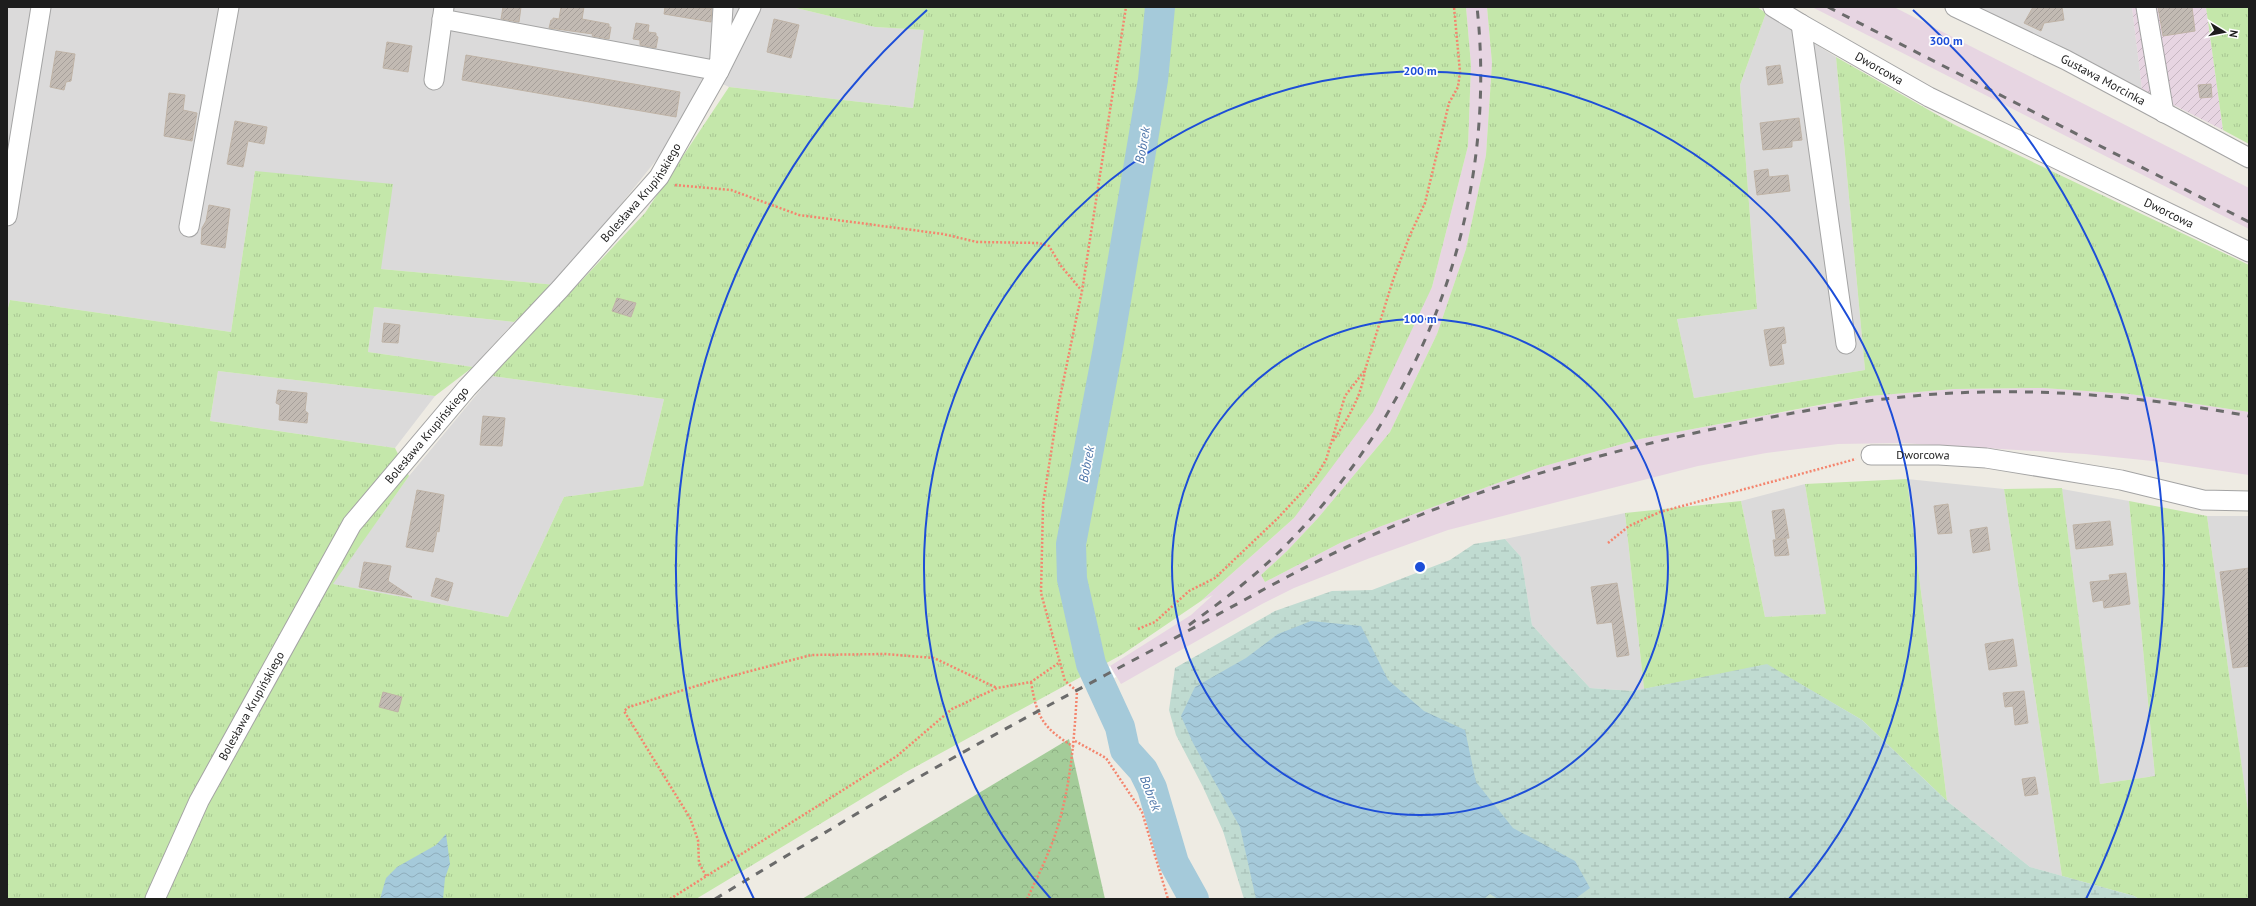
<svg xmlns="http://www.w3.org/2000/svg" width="2256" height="906" viewBox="0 0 2256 906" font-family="'PT Sans',sans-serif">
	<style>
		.residential { fill: #dbdada }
		.industrial { fill: url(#industrial-furrows) }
		.railway { fill: #e7d5e2 }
		.grass { fill: url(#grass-tufts) }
		.forest { fill: url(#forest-crowns) }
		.wetland { fill: url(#wetland-marsh) }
		.water { fill: url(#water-waves) }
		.pier { fill: #fff }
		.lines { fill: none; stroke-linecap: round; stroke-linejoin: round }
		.river { stroke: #a5cada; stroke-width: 30 }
		.building { fill: url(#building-hatch); stroke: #bfb3a6 }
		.minor-casing { stroke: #a4a4a4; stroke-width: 21 }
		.path { stroke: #f4856e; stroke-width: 2.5; stroke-dasharray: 2 2; stroke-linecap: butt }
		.minor { stroke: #fff; stroke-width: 19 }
		.rail { stroke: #6b6b6b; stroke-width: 3; stroke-dasharray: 8 8; stroke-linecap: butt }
		.ring { fill: none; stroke: #1d4ed8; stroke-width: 2 }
		.labels { text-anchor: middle; stroke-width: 3.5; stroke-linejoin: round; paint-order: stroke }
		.street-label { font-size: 12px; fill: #1d1d1d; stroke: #fff }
		.water-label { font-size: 13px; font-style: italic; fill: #4d75a9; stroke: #fff }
		.centre { fill: #1d4ed8; stroke: #fff; stroke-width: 2 }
		.ring-label { font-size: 12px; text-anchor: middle; font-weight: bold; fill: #1d4ed8; stroke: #fff; stroke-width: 3.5; stroke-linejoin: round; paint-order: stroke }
	</style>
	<defs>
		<pattern id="industrial-furrows" width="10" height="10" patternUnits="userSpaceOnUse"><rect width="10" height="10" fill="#e7d5e2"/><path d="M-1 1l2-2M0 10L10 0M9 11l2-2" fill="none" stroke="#c6b6c1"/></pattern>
		<pattern id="grass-tufts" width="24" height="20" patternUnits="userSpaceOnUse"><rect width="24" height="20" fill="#c4e7aa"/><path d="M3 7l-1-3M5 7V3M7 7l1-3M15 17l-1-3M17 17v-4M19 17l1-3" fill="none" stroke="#a8c692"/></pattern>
		<pattern id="forest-crowns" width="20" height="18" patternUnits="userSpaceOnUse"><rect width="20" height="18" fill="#a4cc99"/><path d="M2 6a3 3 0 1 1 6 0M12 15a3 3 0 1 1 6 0" fill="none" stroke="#8daf83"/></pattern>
		<pattern id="wetland-marsh" width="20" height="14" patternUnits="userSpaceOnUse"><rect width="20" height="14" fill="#c0dbd1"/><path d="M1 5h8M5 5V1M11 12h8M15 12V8" fill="none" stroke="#a5bcb3"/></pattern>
		<pattern id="water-waves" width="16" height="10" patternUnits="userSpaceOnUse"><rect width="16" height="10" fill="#a5cada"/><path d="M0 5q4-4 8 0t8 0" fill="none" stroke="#8eadbb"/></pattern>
		<pattern id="building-hatch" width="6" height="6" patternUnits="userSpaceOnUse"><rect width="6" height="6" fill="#c2bab3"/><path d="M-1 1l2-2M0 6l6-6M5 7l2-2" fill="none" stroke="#a69f9a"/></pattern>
	</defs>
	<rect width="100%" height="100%" fill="#eeebe3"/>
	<path class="residential" d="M7,7h785l83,20 49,3 -11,78 -184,-21 -23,-11 -36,67 -114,142 -175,-16 -126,-98 -24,161 -221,-32 -3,12z
		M1976,7h156l10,82z
		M1766,13l70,44 29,313 -171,28 -17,-79 80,-10 -17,-224z
		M374,307l140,15 -41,45 -105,-15z
		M218,371l217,25 -40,52 -185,-27z
		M492,376l172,23 -21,87 -79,11 -56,120 -176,-33 77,-108z
		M1907,479l97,10 58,387 -32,-9 -83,-66z
		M1805,484l21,130 -61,3 -24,-116z
		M2062,489l67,12 26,275 -55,8z
		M1625,513l19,176 -11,2 -43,-3 -58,-63 -11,-68 -16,-18z
		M2207,516h42v303z"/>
	<path class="industrial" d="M2132,7h74l17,123 -81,-41z"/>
	<path class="railway" d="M1466,7h21l5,56 -6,92 -20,94 -29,85 -47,98 -72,86 -31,33 -26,24 4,7 75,-39 39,-16 162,-60 99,-28 230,-43 84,-7 89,-1 87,6 119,18v63l-87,-13 -77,-8 -184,-11 -63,1 -72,9 -68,13 -250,64 -78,28 -76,30 -32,16 -141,80 -11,-18 81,-51 22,-20 -12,6 93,-83 138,-231 36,-141 3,-81z
		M1812,7h82l84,43 271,138v41z"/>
	<path class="grass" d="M792,7h674l5,58 -3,81 -36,141 -59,125 -79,106 -93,83 -78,53 -217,118 -210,127h-689v-587l3,-12 221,32 24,-161 138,13 -12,85 175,16 -42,37 -140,-15 -6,45 105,15 -38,29 -217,-25 -8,50 185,27 14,28 -76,108 175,33 56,-120 79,-11 21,-87 -172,-23 153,-163 84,-126 184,21 11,-78 -49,-3z
		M1487,7h270l9,6 -26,72 17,224 -80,10 17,79 171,-28 -29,-313 119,68 294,140v147l-119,-18 -87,-6 -89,1 -84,7 -35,6 -195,37 -99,28 -162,60 -39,16 -75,39 -4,-7 26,-24 31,-33 72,-86 47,-98 29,-85 20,-94 6,-92z
		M2206,7h43v137l-26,-14z
		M1907,479l40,322 -85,-81 -95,-55 -123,24 -19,-176 116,-12 24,116 61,-3 -21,-130z
		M2062,488l38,296 55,-8 -26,-275 78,15 42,302v81h-110l-5,-3 -72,-20 -58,-387z"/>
	<path class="forest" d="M1069,739l36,160h-303z"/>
	<path class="wetland" d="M1505,539l16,18 11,68 58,63 43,3 134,-27 95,56 85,81 83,66 104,29 5,3h-895l-21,-68 -20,-44 -27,-52 -7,-25 6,-42 100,-57 57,-20 40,-1 78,-30 24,-16z"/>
	<path class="water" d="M1311,621l50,5 27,54 36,31 41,19 11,52 37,46 62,33 15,27 -15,11h-77l-8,-5 -6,5h-228l-16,-72 -47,-84 -12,-27 14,-29 51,-29 32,-24z
		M446,834l4,30 -5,14 -2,21h-63l6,-21 11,-11 39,-22z"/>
	<path class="pier" d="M1110,666l6,11 -26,14 -6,-11z"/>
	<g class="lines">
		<path class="river" d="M1160,7l-7,73 -45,268 -37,196 1,35 19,85 29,63 5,23 18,20 9,18 22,75 20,36"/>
	</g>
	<path class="building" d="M503,7h18l-2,15 -18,-3z
		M561,7h23l-2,12 27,5v3h2l-2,12 -17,-3 1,-2 -44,-6 2,-8h2v-2l6,1z
		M665,7l47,1 -1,14 -47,-8z
		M2033,7h29l2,13 -20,3 -3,8 -17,-8z
		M2158,7h34l3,24 -32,5z
		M774,19l25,6 -8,33 -24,-6z
		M636,23l13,2 -1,7 8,1v3l2,1 -2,11 -16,-3v-5l-7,-1z
		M387,42l25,4 -4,26 -25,-4z
		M56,51l19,3 -4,27 -5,1 -2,8 -14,-3z
		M466,55l214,37 -4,25 -214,-37z
		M1780,65l3,18 -15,2 -2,-18z
		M2211,84l1,13 -12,1 -2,-13z
		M169,93l16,2 -2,15 14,3 -5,28 -28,-5z
		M1799,118l3,22 -10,1v6l-29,3 -3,-27z
		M235,121l32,6 -3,17 -16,-3 -5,26 -16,-3z
		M1768,169l1,8 19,-2 2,16 -33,4 -3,-24z
		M209,205l21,4 -5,39 -24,-4 1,-16 4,-7z
		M617,298l19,5 -5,14 -19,-6z
		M384,323l16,2 -2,18 -16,-1z
		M1784,327l2,16 -5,1 3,20 -14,2 -6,-36z
		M278,390l29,3 -2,18 3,2 -1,10 -28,-3 1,-15 -4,-2z
		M483,416l22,2 -3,28 -22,-1z
		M417,490l27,5 -5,37 -2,-1 -4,21 -27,-5z
		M1948,504l4,29 -14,1 -4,-28z
		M1784,509l5,29 -13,1 -4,-28z
		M2110,521l3,24 -37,4 -3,-24z
		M1987,527l3,23 -17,3 -3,-23z
		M1786,539l3,16 -14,1 -2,-16z
		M364,562l27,4 -3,15 24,16 -53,-10z
		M2249,568v98l-16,2 -13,-96z
		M2126,573l4,31 -26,4 -1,-8 -10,2 -3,-20 20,-2 -1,-5z
		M436,578l17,5 -5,18 -17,-5z
		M1617,583l12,72 -12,2 -5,-35 -15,2 -6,-37z
		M2013,639l4,27 -28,4 -4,-26z
		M2024,691l4,32 -13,2 -2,-19 -8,1 -2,-14z
		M383,692l19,5 -4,15 -19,-5z
		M2035,777l3,17 -13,2 -3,-17z"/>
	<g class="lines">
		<g class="minor-casing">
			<g id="minor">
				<path d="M1773,7l28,17"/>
				<path id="s1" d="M1955,7l111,53 183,98"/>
				<path d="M2146,7l18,106"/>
				<path d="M442,19l277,52 4,-64"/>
				<path d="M434,80l10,-73"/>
				<path d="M7,216l34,-209"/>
				<path d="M189,227l40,-220"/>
				<path id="s2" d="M1846,344l-45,-320 128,73 320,155"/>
				<path id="s3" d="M1871,455h68l47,3 135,22 82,20 46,1"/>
				<path id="s4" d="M155,899l44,-98 153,-277 115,-136 93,-99 99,-112 60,-106 32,-64"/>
			</g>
		</g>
		<path class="path" d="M675,185l56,5 68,25 144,19 34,8 62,1 10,3 12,20 21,25
			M1333,441c15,-23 28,-43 32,-71
			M1608,543l21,-17 31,-14 196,-53
			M1138,629l17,-7 34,-31 26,-13 63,-60 37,-40 11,-18 19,-64 20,-26 28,-90 17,-45 15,-32 24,-100 9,-16 2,-15 -6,-65
			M1031,682c6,36 12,46 43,65
			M1075,741l31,17 36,54 26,87
			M706,876l-7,-13 -1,-23 -8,-22 -66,-107 5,-4 80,-25 102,-27 74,-1 49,4 63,30
			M670,899l227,-143 55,-47 45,-21 34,-6 29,-20
			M1027,899c8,-17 17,-35 24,-53 19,-49 23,-102 26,-155l-12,-10 -24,-88 2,-89 16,-102 23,-111 44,-284"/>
		<use href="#minor" class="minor"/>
		<path class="rail" d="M1828,7l421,215
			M1189,625c32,-23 64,-47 92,-75 142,-140 218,-343 196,-543
			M715,899c66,-40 132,-80 199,-119 82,-47 165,-91 248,-135 78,-42 154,-87 236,-121 113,-47 229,-78 349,-102 79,-16 158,-29 238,-30 88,-2 177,8 264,24"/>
	</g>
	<g class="ring">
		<circle cx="1420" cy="567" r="248"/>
		<path d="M1051 899A496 496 0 1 1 1789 899"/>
		<path d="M754 899A744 744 0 0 1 927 10M1913 10A744 744 0 0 1 2086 899"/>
	</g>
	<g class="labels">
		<g class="street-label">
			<text dy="4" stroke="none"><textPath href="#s2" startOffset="413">Dworcowa</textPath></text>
			<text dy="4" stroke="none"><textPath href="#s1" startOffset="165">Gustawa Morcinka</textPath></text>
			<text dy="4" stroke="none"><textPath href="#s4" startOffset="864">Bolesława Krupińskiego</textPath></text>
			<text dy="4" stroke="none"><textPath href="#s2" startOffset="737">Dworcowa</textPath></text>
			<text dy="4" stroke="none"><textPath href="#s4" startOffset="540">Bolesława Krupińskiego</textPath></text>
			<text dy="4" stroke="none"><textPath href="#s3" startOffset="52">Dworcowa</textPath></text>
			<text dy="4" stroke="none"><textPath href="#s4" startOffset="216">Bolesława Krupińskiego</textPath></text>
		</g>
		<g class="water-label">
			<text transform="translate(1142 145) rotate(-80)" y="5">Bobrek</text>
			<text transform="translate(1086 464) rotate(-79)" y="5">Bobrek</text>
			<text transform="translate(1151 793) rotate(69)" y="5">Bobrek</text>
		</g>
	</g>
	<circle cx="1420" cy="567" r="6" class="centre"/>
	<g class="ring-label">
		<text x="1946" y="45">300 m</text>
		<text x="1420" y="75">200 m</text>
		<text x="1420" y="323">100 m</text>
	</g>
	<rect width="2256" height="906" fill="none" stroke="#1d1d1d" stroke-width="16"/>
	<g transform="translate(2224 32) rotate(100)" stroke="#ffffff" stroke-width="3" paint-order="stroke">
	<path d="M0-3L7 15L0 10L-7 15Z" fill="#1d1d1d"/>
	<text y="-6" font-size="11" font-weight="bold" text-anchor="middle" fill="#1d1d1d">N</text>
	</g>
</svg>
